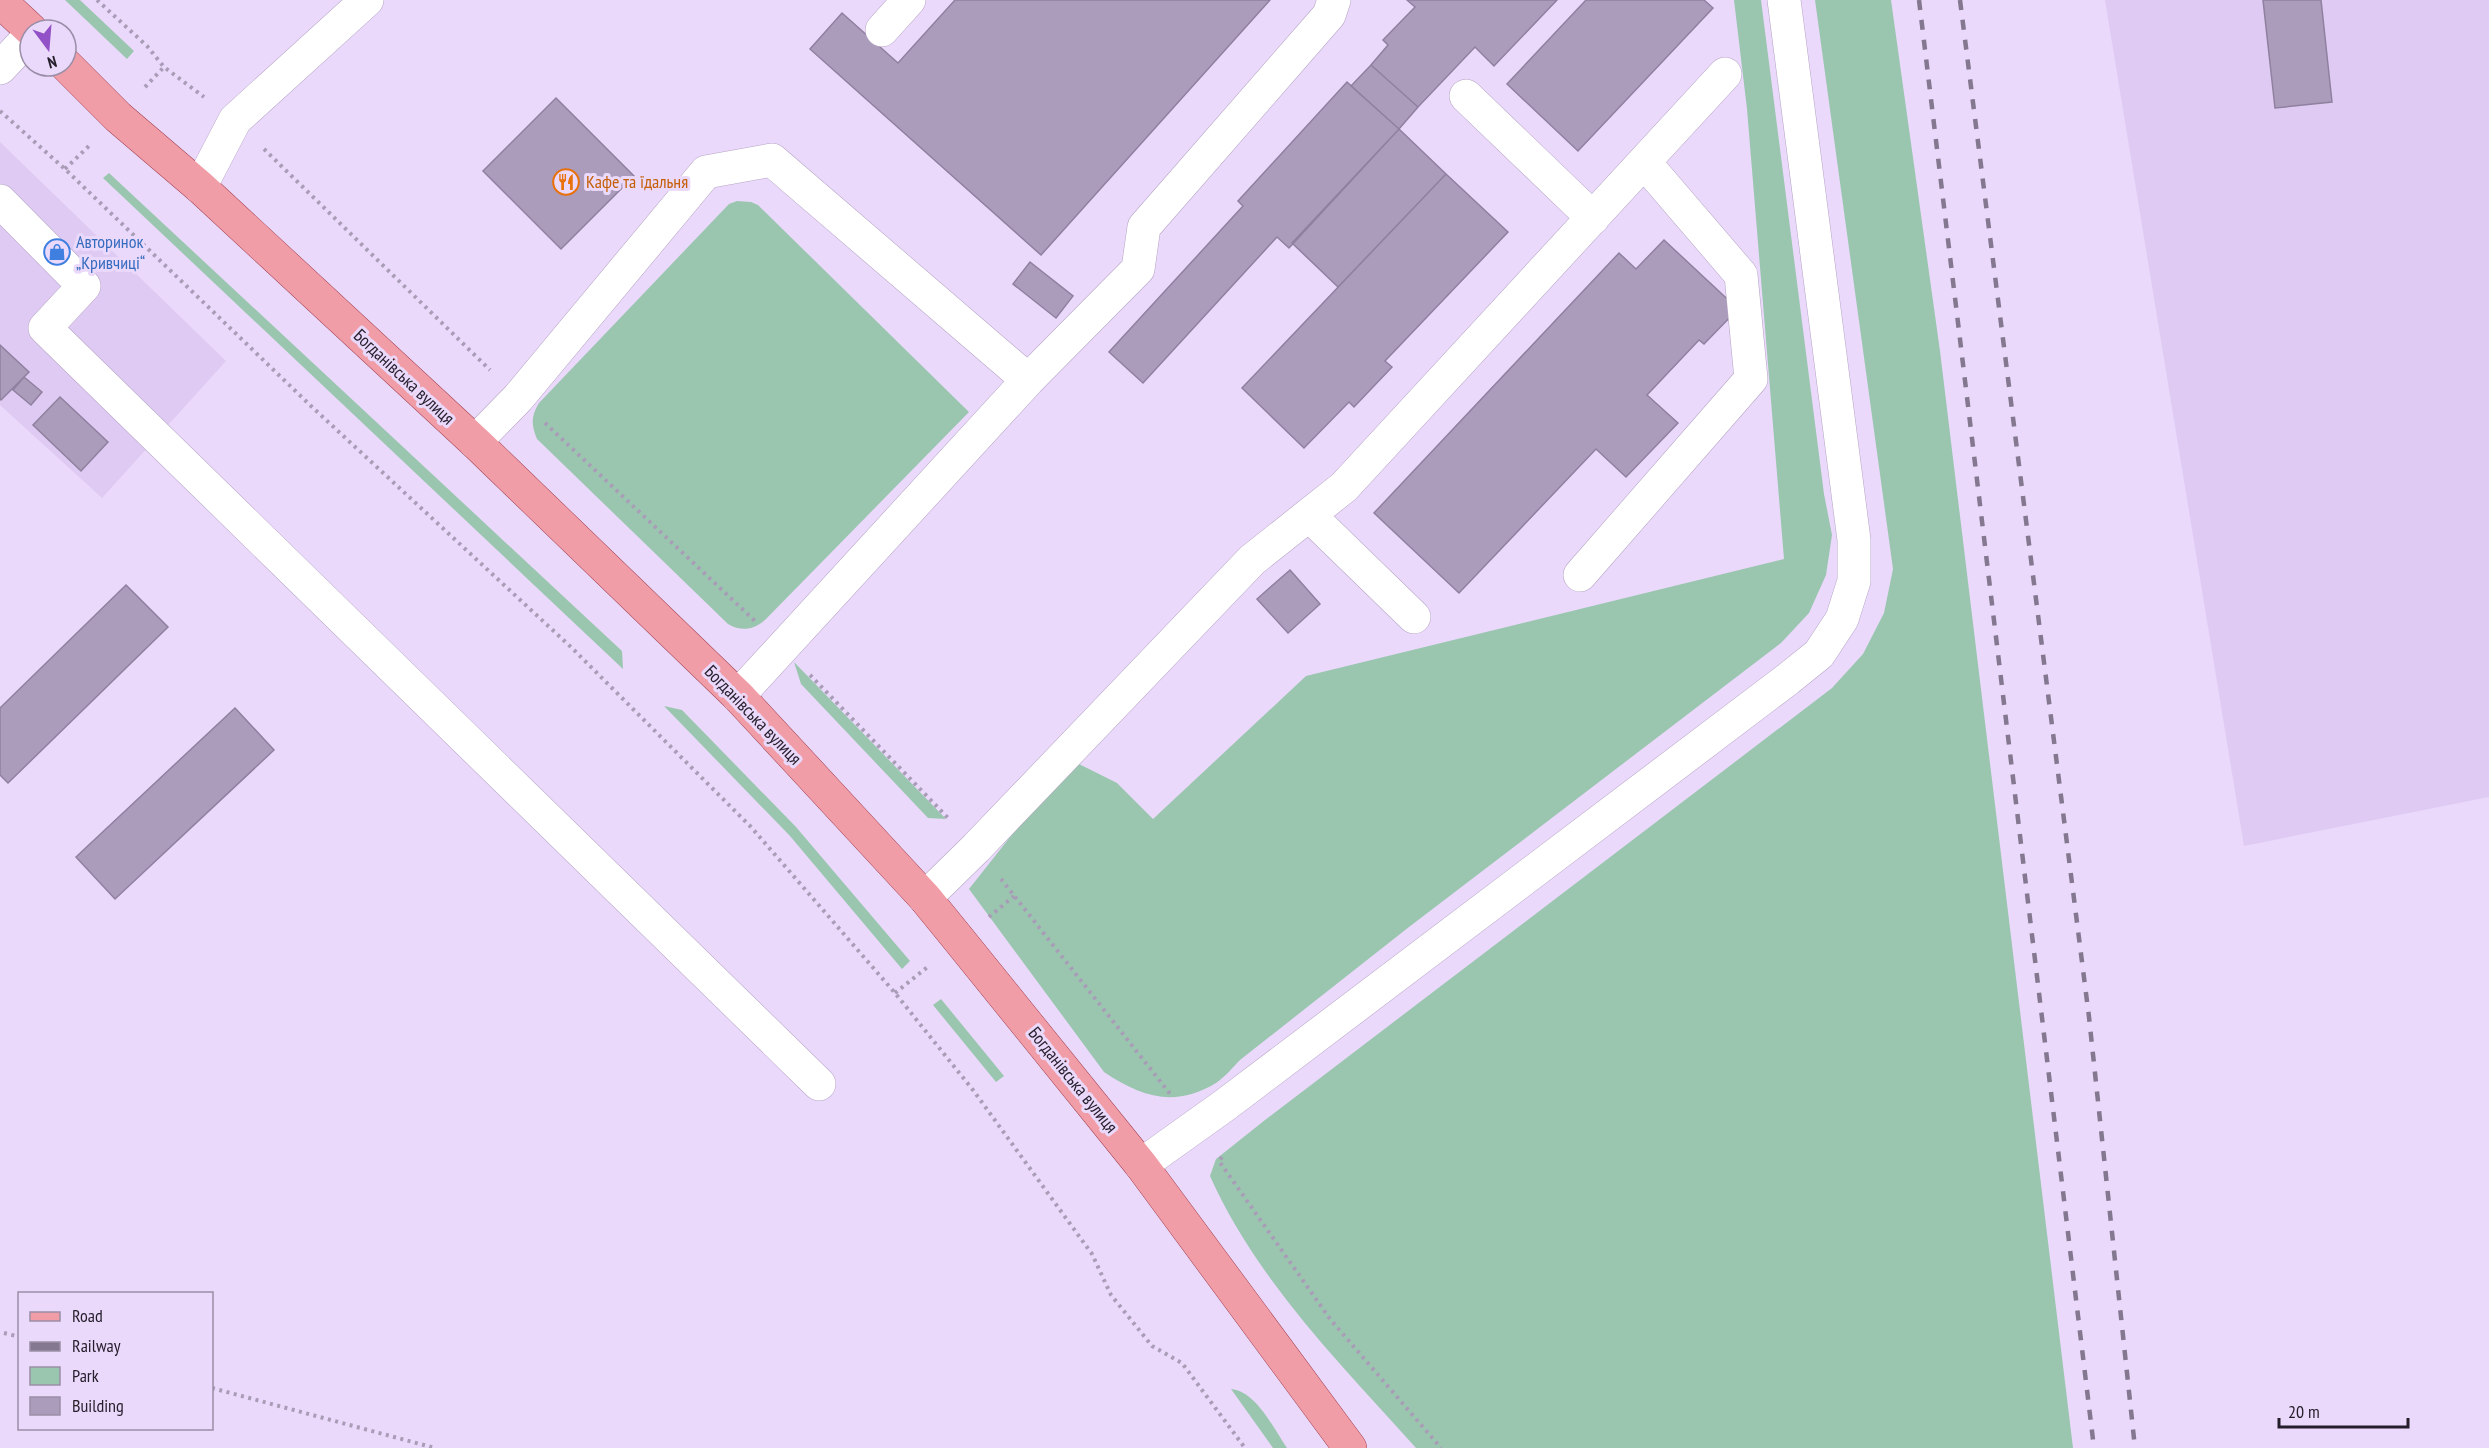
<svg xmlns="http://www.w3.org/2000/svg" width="2489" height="1448" viewBox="0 0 2489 1448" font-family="'PT Sans Narrow',sans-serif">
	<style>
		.built { fill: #dfcaf3 }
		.green { fill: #9ac6af }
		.building { fill: #ac9cbc; stroke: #90809f; stroke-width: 1.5 }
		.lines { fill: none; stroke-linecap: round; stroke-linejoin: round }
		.minor-casing { stroke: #b5a4c4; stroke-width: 34 }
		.major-casing { stroke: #a34555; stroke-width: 34 }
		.path { stroke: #a99cb7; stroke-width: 4; stroke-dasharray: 3 4.5; stroke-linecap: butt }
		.minor { stroke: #fff; stroke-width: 33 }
		.major { stroke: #f19da7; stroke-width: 33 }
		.rail { stroke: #83788f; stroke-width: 4.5; stroke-dasharray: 10 10; stroke-linecap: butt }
		.labels { text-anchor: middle; stroke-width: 6; stroke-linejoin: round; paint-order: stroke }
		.food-label { font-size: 18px; fill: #c56008; stroke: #ead9fb; text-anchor: start }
		.shop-label { font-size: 18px; fill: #366cbe; stroke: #ead9fb; text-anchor: start }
		.street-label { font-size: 18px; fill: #241d2a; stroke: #ead9fb }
	</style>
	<rect width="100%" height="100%" fill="#ead9fb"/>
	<path class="built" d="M2105,0h384v797l-245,49z
		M0,142l226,219 -124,137 -102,-93z"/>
	<path class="green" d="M65,0h15l54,51 -7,8z
		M1734,0h27l63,494 8,41 -6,40 -17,38 -28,30 -372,284 -169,133c-7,7 -15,17 -24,23 -41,25 -75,14 -112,-11l-135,-183 102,-129 46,23 36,36 153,-143 478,-117 -37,-450z
		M1815,0h76l49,351 133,1097h-657c-76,-85 -159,-167 -206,-272l6,-17 49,-39 567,-432 31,-34 21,-41 9,-44z
		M109,173l513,478 1,18 -520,-491z
		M737,201l14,1 7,3 211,207 -203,207c-12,11 -24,13 -38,5l-191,-185c-6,-14 -6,-23 2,-36l190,-199z
		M794,662l152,157 -18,-1 -127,-134z
		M664,706l18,4 114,117 114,134 -8,8 -112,-133z
		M941,999l63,77 -8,6 -63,-77z
		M1231,1389c25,2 43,40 56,59h-14z"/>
	<path class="building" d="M955,0h315l-229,255 -231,-206 32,-36 56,50z
		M1407,0h150l-63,66 -19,-19 -57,60 -47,-42 17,-20 -5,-5 32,-33z
		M1586,0h118l9,8 -135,143 -71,-67z
		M2263,0h58l11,102 -57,6z
		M1371,65l47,42 -19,22 -48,-43z
		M1347,82l52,47 -110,119 -12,-11 -134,146 -34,-31 134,-146 -5,-5z
		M556,98l78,78 -73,73 -78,-78z
		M1399,129l47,45 -108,113 -46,-44z
		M1446,174l62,58 -123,129 7,6 -38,40 -5,-5 -45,46 -62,-60z
		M1664,240l74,69 -34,35 -5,-4 -52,55 31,28 -52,54 -30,-28 -137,144 -85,-80 245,-260 17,16z
		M1030,262l43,34 -17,22 -43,-34z
		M0,345l29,27 -28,28 -1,-1z
		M24,377l18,15 -11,13 -18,-15z
		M60,397l48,45 -27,29 -48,-46z
		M1290,570l30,34 -32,29 -31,-34z
		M126,585l42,42 -160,156 -8,-8v-67z
		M235,708l39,42 -159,149 -39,-42z"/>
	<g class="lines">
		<g class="minor-casing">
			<path id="minor" d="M882,30l27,-30
				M0,68l30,-32
				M1466,96l127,122
				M200,187l35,-67 132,-120
				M0,201l84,85 -39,42 774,756
				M475,442l43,-44 188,-226 66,-12 256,220
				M1309,515l105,102
				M1580,575l171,-196 -10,-104 -96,-112
				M738,696l290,-316 110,-111 6,-42 185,-212 5,-15
				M925,898l51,-50 276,-288 92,-73 381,-413
				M1141,1165l84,-60 563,-426 31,-25 23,-35 12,-38v-41l-70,-540"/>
		</g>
		<g class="major-casing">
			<path id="major" d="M0,1l31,29
				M66,65l52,52 82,70 275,255 263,254 187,202 35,43 181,224 209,283"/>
		</g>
		<path class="path" d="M97,0l50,46 17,21 40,30
			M145,87l19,-20
			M0,111l65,58 246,237 261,242 179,179 144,166 78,97 119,164 19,41 41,51 30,17 63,85
			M264,149l226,221
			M65,169l25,-24
			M545,423l211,199
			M810,675l139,144
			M1001,879l170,216
			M989,917l25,-21
			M895,993l35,-28
			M1222,1157l-3,4 111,158 111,129
			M4,1333l16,4
			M212,1388l223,60"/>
		<use href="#minor" class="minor"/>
		<use href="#major" class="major"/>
		<path class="rail" d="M1919,0l175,1448
			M1960,0l129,1017 46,431"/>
	</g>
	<defs>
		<g id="restaurant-ring" transform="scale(1.35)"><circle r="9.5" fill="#ead9fb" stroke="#e8710a" stroke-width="1.5"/><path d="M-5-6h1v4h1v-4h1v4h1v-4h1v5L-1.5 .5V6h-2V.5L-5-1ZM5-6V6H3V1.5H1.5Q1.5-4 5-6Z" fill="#e8710a"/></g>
		<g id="shop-ring" transform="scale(1.35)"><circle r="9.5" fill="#ead9fb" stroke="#3f7fe0" stroke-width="1.5"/><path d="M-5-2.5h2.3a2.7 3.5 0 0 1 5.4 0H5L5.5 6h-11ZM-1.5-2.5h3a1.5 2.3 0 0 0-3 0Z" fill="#3f7fe0"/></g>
	</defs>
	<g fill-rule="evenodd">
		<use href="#restaurant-ring" x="566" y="182"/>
		<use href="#shop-ring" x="57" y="252"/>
	</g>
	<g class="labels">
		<g class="food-label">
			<text x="586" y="188">Кафе та їдальня</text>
		</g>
		<g class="shop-label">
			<text x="76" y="248">Авторинок<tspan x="76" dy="21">„Кривчиці“</tspan></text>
		</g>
		<g class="street-label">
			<text transform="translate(404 377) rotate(43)" y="6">Богданівська вулиця</text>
			<text transform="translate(753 715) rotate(46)" y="6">Богданівська вулиця</text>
			<text transform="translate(1073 1080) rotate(51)" y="6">Богданівська вулиця</text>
		</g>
	</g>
	<rect x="18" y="1292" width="195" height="138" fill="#ead9fb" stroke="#9b8ea7" stroke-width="1.5"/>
	<rect x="30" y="1312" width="30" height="9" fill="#f19da7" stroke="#9b8ea7" stroke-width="1.5"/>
	<text x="72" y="1322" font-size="18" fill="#241d2a">Road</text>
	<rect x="30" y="1342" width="30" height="9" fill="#83788f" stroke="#9b8ea7" stroke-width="1.5"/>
	<text x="72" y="1352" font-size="18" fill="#241d2a">Railway</text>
	<rect x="30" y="1367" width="30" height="18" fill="#9ac6af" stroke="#9b8ea7" stroke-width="1.5"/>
	<text x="72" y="1382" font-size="18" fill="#241d2a">Park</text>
	<rect x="30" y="1397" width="30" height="18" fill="#ac9cbc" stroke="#9b8ea7" stroke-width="1.5"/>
	<text x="72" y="1412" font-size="18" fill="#241d2a">Building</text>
	<g transform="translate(48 48) rotate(164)"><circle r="28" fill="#ead9fb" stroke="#9b8ea7" stroke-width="1.5"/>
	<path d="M0-4.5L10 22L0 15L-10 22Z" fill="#9251c7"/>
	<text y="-9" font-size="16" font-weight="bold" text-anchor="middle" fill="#241d2a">N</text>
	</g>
	<path d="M2279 1418v9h129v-9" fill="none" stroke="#241d2a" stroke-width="3"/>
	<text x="2288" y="1418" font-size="18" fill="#241d2a" stroke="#ead9fb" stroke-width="4.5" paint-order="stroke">20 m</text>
</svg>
